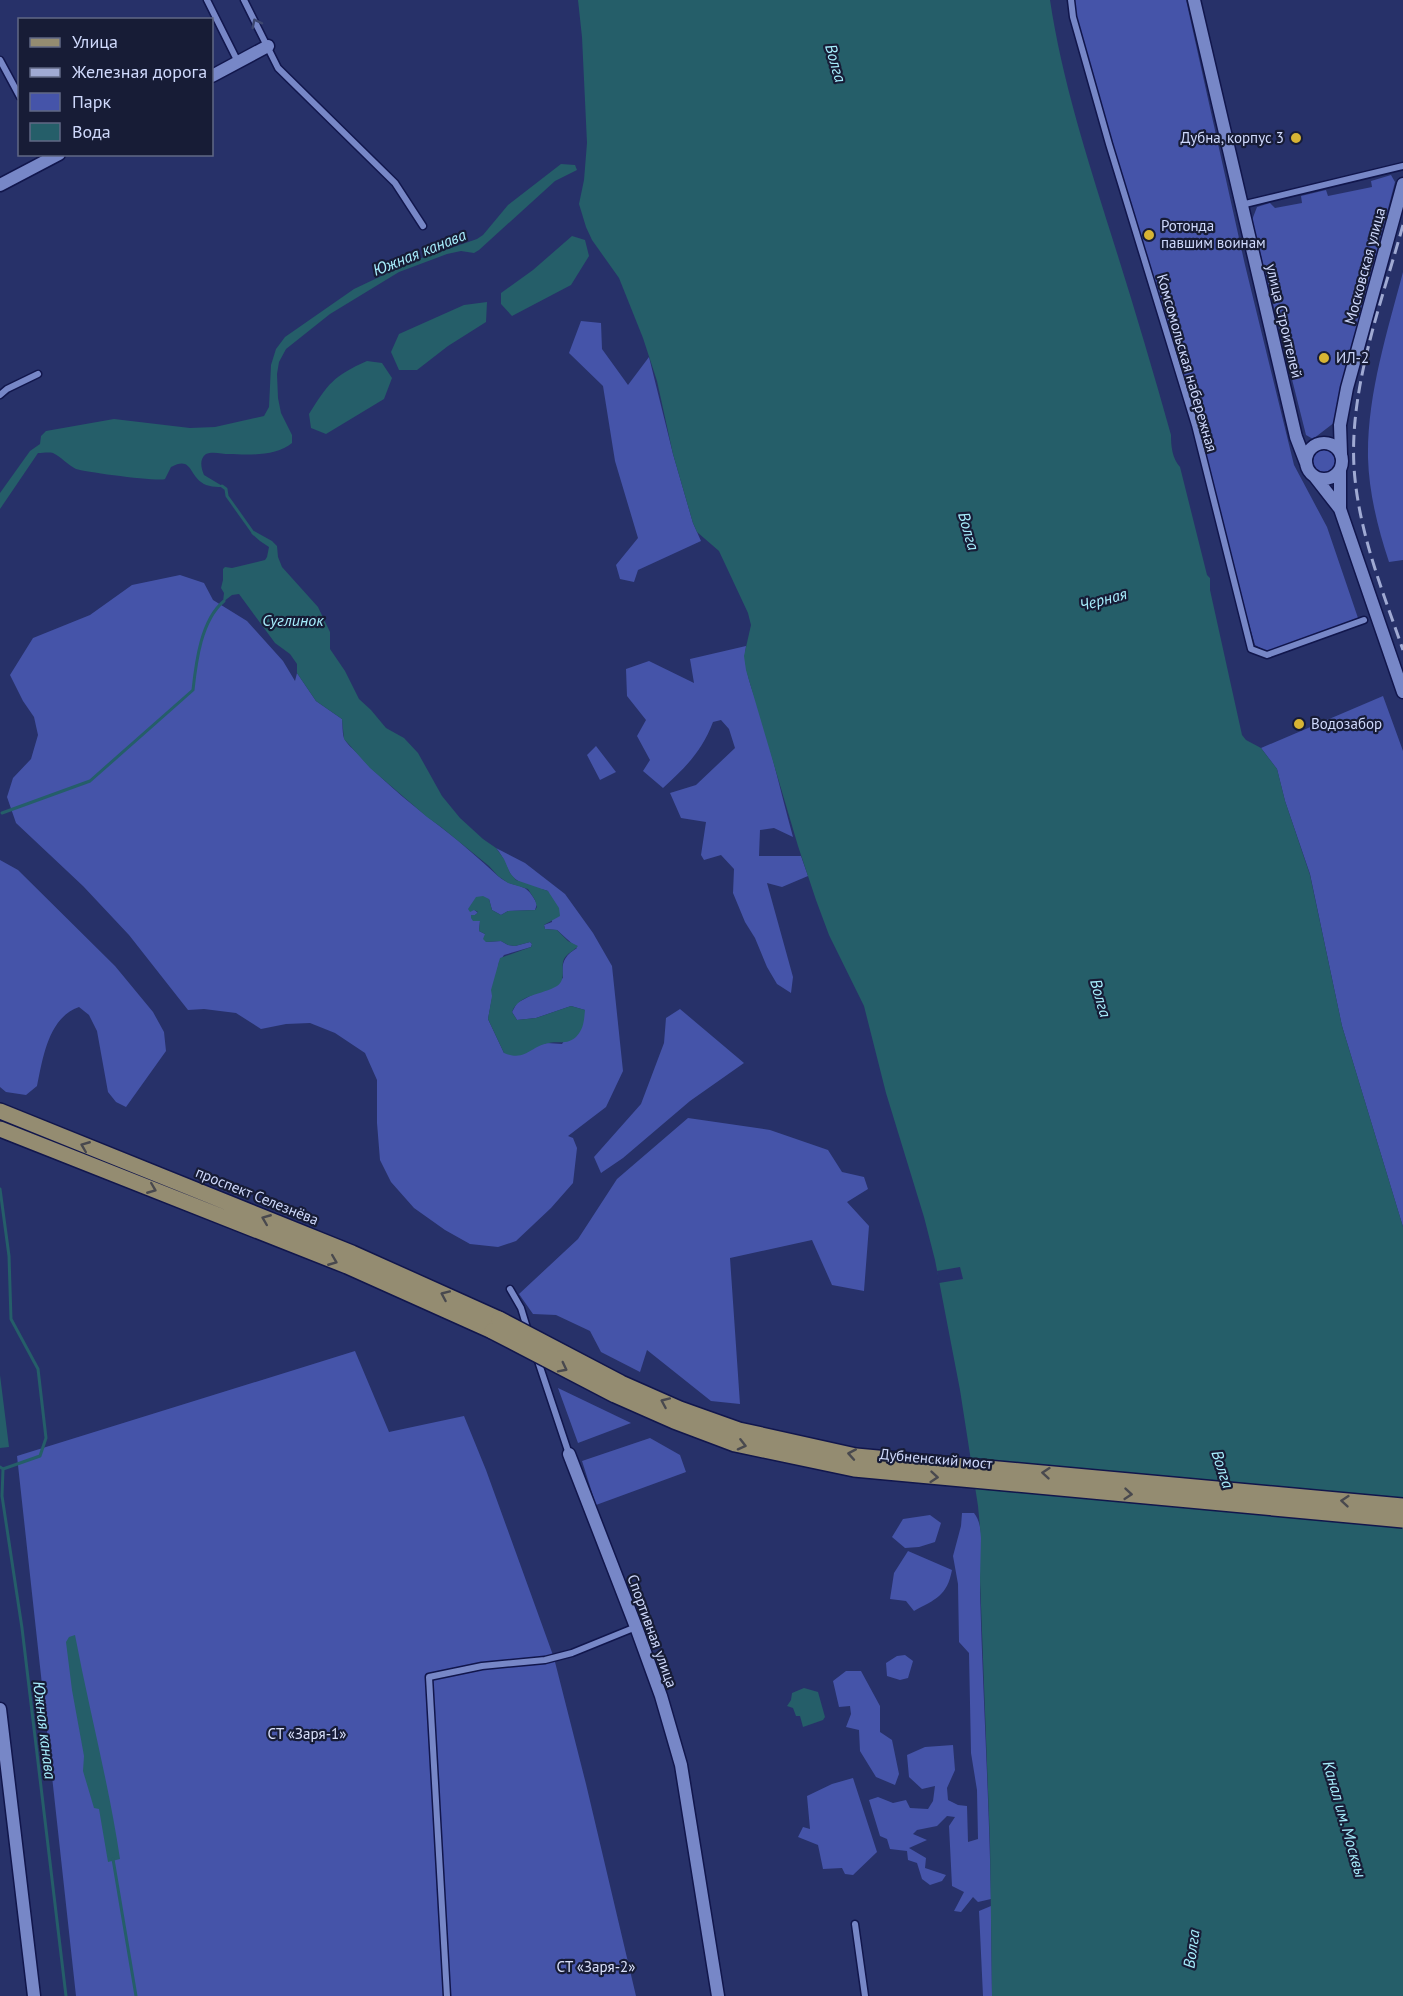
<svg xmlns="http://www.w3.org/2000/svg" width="1403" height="1996" viewBox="0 0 1403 1996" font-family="'PT Sans',sans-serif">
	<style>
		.green { fill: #4554a9 }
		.water { fill: #255e69 }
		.pier { fill: #273169 }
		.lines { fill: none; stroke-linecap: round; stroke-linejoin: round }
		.stream { stroke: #255e69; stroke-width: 3 }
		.street-casing { stroke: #11164c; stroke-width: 9 }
		.secondary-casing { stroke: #11164c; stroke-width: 15 }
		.primary-casing { stroke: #11164c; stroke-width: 18 }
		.street { stroke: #7787c7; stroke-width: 6 }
		.secondary { stroke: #7787c7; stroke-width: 12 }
		.primary { stroke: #948c71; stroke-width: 15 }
		.rail { stroke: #a0aad3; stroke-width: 3; stroke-dasharray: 12 6; stroke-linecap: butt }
		.primary-bridge-casing { stroke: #11164c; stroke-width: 18; stroke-linecap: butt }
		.primary-bridge { stroke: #948c71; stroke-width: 15 }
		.oneway { stroke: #3d4770 }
		.oneway2 { stroke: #49494e }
		.poi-dot { fill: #d7b434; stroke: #171c36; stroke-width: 2 }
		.labels { text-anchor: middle; stroke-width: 4.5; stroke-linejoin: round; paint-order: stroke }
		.poi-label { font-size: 15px; fill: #cfd9fc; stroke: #171c36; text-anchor: start }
		.street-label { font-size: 15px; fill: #cfd9fc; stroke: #171c36 }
		.park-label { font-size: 15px; fill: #dae1fb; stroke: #171c36 }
		.water-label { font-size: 16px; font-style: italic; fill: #a7eefd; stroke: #171c36 }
	</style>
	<rect width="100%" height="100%" fill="#273169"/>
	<path class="green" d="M1072,0h114l59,265 49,200 33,62 31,91 -90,34 -13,-7 -147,-517 -32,-106z
		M1391,175l4,7 -54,206 -6,34 -22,17 -7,-4 -54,-215 5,-13 13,-4 5,5 27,-5 -1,-7 25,-6 2,6 44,-9 -1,-6z
		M1403,272v288l-14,2c-11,-33 -20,-69 -21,-104 -1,-63 19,-125 35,-186z
		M581,321l20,2 1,26 26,36 21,-28 24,97 20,69 8,18 -63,29 -4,12 -14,-3 -4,-14 22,-27 -23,-77 -12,-75 -34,-33z
		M1311 461a13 13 0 1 1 26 0a13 13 0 1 1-26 0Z
		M180,575l24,8 9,17 34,21 36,40 12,20 2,-8 19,28 26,18c1,6 0,13 2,19 2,5 8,10 12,14 25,28 56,53 86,76 20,15 38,32 56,48 17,15 27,2 39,28l-2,6 -27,1 -7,4 -9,-5 -3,-11 -17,5 -1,3 7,6 -3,2 5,6 -1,10 6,3 1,8 15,-1 7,4 7,1 15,-4 2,2 -1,3 -27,8 -5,7 -11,57 16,34 43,-10 15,1 23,-34 -14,-4 -35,12 -19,2 -5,-8 5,-9 46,-25c-2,-15 1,-22 14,-30l-20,-18 -12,-1 -1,-4 8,-3 -4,-31c-12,-4 -31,-6 -38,-18 -5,-9 -7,-17 -14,-25l29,15 40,31 28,39 19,33 11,105 -17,36 -38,29 5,2 4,10 -4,35 -22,25 -35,33 -18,6 -28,-3 -25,-14 -31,-22 -23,-26 -11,-22 -3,-37v-43l-12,-27 -30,-20 -25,-10 -24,1 -25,5 -25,-16 -32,-4 -16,1 -59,-75 -46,-49 -67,-63 -9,-26 6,-19 18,-19 7,-24 -4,-18 -11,-16 -13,-26 23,-37 57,-23 42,-30z
		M746,646c-4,25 9,49 16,73 11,39 20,78 31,118l-19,-9 -14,2 -1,26h42l7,20 -26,11 -15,-4 26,94 -2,16 -14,-9 -10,-17 -12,-29 -10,-16 -12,-29 1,-24 -13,-14 -17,5 -3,-5 5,-33 -25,-4 -11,-25 26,-8 39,-37 -6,-19 -8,-9 -8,2c-11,29 -27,45 -50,66l-20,-17 7,-11 -13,-24 9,-16 -19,-24 -1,-27 23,-8 45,22 -4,-24z
		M1383,696l20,55v476l-61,-201 -32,-152 -25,-73 -8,-32 -16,-21z
		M596,746l20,26 -16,8 -13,-25z
		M0,860l18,10 97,96 38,46 11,20 2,19 -40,56 -10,-5 -8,-10 -11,-61 -8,-16 -10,-8c-31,11 -36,51 -42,79l-11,9 -20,-3 -6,-5z
		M680,1009l64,54 -54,38 -67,57 -22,15 -7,-16 47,-53 23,-61 2,-25z
		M688,1118l82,12 58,20 14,22 22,5 4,12 -21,13 22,24 -5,65 -32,-6 -20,-45 -82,18 10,146 -29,-3 -64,-51 -7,22 -39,-20 -11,-21 -34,-16 -23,-1 -14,-20 59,-55 39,-60z
		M355,1351l34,81 75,-16 22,54 68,188 32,126 50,212h-560l-59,-540z
		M558,1388l73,35 -53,20z
		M650,1438l30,17 6,17 -90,33 -14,-44z
		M962,1513h12c13,15 6,59 6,80 3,102 9,204 11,306l-13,3 -5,-5 -12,15 -7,-1 10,-19 -12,-6 -3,-60 6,-9 -8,-1 -10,10 -20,4 -4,4 14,6 -18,8 17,10 -1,10 21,7 -4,6 -12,4 -8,-6 -5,-16 -9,-3 -1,-9 -17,-2 -3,-10 -7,-3 -11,-36 9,-3 15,6 13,-3 4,8 18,1 5,-8 2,-15 -13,3 -13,-12 -2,-22 18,-8 28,-2 2,25 -8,18 1,12 10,5 9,1 1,36 10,-3 -1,-49 -6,-37 -2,-100 -10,-11 -1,-58 -5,-28 8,-30z
		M930,1515l11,8 -6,19 -16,5 -14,1 -13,-11 11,-18z
		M908,1551l44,19c-5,26 -16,29 -38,41l-8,-10 -16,-2 4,-26z
		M905,1655l8,6 -5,17 -8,2 -13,-4 -1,-13 11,-7z
		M846,1671h15l19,35v26l12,8 7,34 -4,11 -19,-8 -16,-26 -1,-21 -13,-3 5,-13 -1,-8 -11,1 -6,-26z
		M853,1778l24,74 -24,23 -8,-1 -3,-6 -19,1 -5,-24 -20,-8 5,-10 7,2 -3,-33 25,-12z
		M991,1906l1,90h-9l-4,-85z"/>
	<path class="water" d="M578,0h472c12,80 37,157 61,234 21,66 41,133 60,201 0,11 1,23 9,32l27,108 3,3v12l32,145 4,5 15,8 16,21 8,32 25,74 32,151 61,201v769h-411l-2,-153 -10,-264 1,-41 -3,-32 -18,-116 -25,-130 -11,-43 -38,-124 -22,-87 -35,-71 -13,-35 -18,-54 -52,-176 -2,-14 7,-31 -3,-12 -29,-62 -22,-19 -4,-9 -20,-69 -16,-73 -14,-43 -24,-60 -27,-38 -6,-13 -7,-23 5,-24 3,-37 -5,-106z
		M561,164l14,1 2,5 -22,11 -76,69 -5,3 -13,-2 -14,3 -48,18 -69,42 -44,35 -7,13 -2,12 1,24 3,15 11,22v8c-15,13 -43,12 -63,11 -6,0 -17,-3 -23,0 -7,5 -5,14 -2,21l20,12c-7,0 -17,0 -23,-5 -12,-9 -10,-26 -30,-15l-6,12c-6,3 -80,-7 -89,-10 -8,-4 -16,-13 -23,-16 -4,-1 -11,0 -15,0l-38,56v-16l30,-42 10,-7 1,-8 5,-5 68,-12 76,9 25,-1 49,-11 5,-9 2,-42 5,-16 9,-12 69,-48 59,-28 64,-22 6,-4 25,-30z
		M572,236l13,4 4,16 -18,29 -59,31 -11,-12v-11l32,-23z
		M487,302l-1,20 -38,24 -31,24h-18l-8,-18 8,-18 65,-29z
		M367,361l15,2 10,15 -8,21 -58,35 -15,-6 -2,-14c19,-30 24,-38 58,-53z
		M254,531l18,10 5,5 1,11 4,10 36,40 12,25v17l15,22 14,28 12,11 15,18 18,10 14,15 24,43 18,22 23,21 13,9 8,11 6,14 6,7 32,11 11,17 1,8 -16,9 1,4 12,1 11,11 10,5c-4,5 -11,7 -14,13 -4,9 3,20 -7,27 -15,9 -38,8 -45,26l5,8 19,-2 35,-12 14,4c-1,10 -1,19 -9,27 -9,8 -17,4 -27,6 -19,3 -23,19 -45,10l-16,-34 4,-23 -1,-6 9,-32 31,-11 1,-3 -2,-2 -15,4 -7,-1 -7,-4 -15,1 -3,-3 2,-5 -6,-3 1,-10h-7l-2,-3v-3h4l3,-3 -4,-2 -4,2 -2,-3 8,-12 7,-1 6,3 3,11 9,5 7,-4 27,-1 2,-3 -2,-7 -7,-11 -20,-6 -10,-7 -9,-10 -48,-39 -14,-10 -57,-49 -26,-29 -2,-20 -26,-18 -19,-28v-9l-7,-10 -15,-11 -36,-49 -7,1 -9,7 1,-9 -3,-5 2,-8v-11l2,-2 7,1 33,-8 2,-3 2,-10 -9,-6 -9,-8z
		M0,1375l9,72 -9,1z
		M75,1635c14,75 34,149 45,224l-12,3 -9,-53 -5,-1 -11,-37 1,-15 -12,-66 -6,-48 3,-5z
		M804,1688l14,4 7,25 -2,3 -20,7 -3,-11h-4l-3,-8 -6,-2 4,-6 1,-7z"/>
	<path class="pier" d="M960,1267l3,12 -24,4 -2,-12z"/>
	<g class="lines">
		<path class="stream" d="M222,486l4,3 1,7 27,38
			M2,813l88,-32 103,-91c3,-28 8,-70 31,-89
			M0,1189l9,67 2,63 27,50 8,69 -6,18 -37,13
			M0,1467l3,2 -1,27 20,132 44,368
			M113,1859l23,137"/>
		<g class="street-casing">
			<path id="street" d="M207,0l31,62
				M244,0l34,68 117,115 28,43
				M1071,0l2,17 36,127 86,281 56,224 16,6 97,-35
				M0,60l20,37
				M1241,205l162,-39
				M0,395l7,-6 31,-15
				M510,1289l11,19 7,23
				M537,1358l32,96
				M855,1924l10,72
				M447,1996l-18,-319 53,-11 63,-6 27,-7 64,-26"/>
		</g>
		<g class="secondary-casing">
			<path id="secondary" d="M1194,0l102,437 10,26
				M212,76l56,-30
				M0,185l59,-31
				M1306 461a18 18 0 1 1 36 0a18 18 0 1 1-36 0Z
				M1341,454l-1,-29 7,-37 56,-204
				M1340,470v39l63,183
				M1315,477l25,32
				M569,1454l67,173 25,69 20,69 37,231
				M0,1709l34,287"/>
		</g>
		<g class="primary-casing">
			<path id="primary" d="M0,1111l352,142 147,66
				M0,1129l347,137 145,65"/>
		</g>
		<use href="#street" class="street"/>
		<use href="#secondary" class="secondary"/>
		<use href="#primary" class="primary"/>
		<path class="rail" d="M1403,225c-22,80 -57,170 -48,254 6,59 29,116 48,171"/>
		<g class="primary-bridge-casing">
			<path id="primary-bridge" d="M499,1319l122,64 59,26 59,21 117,26 547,50
				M492,1331l123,64 59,26 61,23 119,25 549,51"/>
		</g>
		<use href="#primary-bridge" class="primary-bridge"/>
	</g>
	<defs><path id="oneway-chevron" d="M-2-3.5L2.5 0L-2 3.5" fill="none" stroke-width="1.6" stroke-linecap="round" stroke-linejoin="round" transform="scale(1.5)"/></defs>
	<use class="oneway" href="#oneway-chevron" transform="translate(256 23) rotate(-117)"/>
	<g class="oneway2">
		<use href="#oneway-chevron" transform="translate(85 1146) rotate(-158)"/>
		<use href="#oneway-chevron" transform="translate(152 1189) rotate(22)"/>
		<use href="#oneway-chevron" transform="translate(266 1219) rotate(-158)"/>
		<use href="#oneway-chevron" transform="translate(333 1261) rotate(22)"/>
		<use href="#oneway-chevron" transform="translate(445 1295) rotate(-156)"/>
		<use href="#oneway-chevron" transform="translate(563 1368) rotate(27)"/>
		<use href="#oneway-chevron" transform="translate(665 1402) rotate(-156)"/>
		<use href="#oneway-chevron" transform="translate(742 1445) rotate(14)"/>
		<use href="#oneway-chevron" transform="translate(852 1454) rotate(-170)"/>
		<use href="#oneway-chevron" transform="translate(1046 1473) rotate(-175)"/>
		<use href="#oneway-chevron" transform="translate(934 1477) rotate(5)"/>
		<use href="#oneway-chevron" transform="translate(1128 1494) rotate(5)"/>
		<use href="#oneway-chevron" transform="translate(1345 1501) rotate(-175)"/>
	</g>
	<g class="poi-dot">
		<circle cx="1296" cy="138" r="6"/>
		<circle cx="1149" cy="235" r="6"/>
		<circle cx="1324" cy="358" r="6"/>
		<circle cx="1299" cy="724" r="6"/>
	</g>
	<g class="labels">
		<g class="poi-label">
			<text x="1284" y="143" text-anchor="end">Дубна, корпус 3</text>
			<text x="1161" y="231">Ротонда<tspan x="1161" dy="17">павшим воинам</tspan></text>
			<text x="1336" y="363">ИЛ-2</text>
			<text x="1311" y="729">Водозабор</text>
		</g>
		<g class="street-label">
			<text transform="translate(1365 266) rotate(-75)" y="5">Московская улица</text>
			<text transform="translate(1284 321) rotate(77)" y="5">улица Строителей</text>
			<text transform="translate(1187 363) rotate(74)" y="5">Комсомольская набережная</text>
			<text transform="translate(257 1196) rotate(22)" y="5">проспект Селезнёва</text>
			<text transform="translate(936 1459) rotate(5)" y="5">Дубненский мост</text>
			<text transform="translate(652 1631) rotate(70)" y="5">Спортивная улица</text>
		</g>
		<g class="park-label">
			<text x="307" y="1739">СТ «Заря-1»</text>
			<text x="596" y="1972">СТ «Заря-2»</text>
		</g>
		<g class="water-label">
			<text transform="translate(836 63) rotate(74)" y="6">Волга</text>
			<text transform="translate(419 252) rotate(-22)" y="6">Южная канава</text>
			<text transform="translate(969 531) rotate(74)" y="6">Волга</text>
			<text transform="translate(1103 599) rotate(-15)" y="6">Черная</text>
			<text x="293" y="626">Суглинок</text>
			<text transform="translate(1101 998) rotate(74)" y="6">Волга</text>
			<text transform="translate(1223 1469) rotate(72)" y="6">Волга</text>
			<text transform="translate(45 1730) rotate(83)" y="6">Южная канава</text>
			<text transform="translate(1345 1819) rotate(74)" y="6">Канал им. Москвы</text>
			<text transform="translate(1191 1949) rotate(-82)" y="6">Волга</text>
		</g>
	</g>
	<rect x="18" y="18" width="195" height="138" fill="#171c36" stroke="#616885" stroke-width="1.5"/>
	<rect x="30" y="38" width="30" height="9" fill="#948c71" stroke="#616885" stroke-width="1.5"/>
	<text x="72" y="48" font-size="18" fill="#cfd9fc">Улица</text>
	<rect x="30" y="68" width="30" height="9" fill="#a0aad3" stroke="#616885" stroke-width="1.5"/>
	<text x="72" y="78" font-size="18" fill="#cfd9fc">Железная дорога</text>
	<rect x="30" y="93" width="30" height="18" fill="#4554a9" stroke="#616885" stroke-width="1.5"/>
	<text x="72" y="108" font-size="18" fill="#cfd9fc">Парк</text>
	<rect x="30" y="123" width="30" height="18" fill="#255e69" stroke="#616885" stroke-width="1.5"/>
	<text x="72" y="138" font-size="18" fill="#cfd9fc">Вода</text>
</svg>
